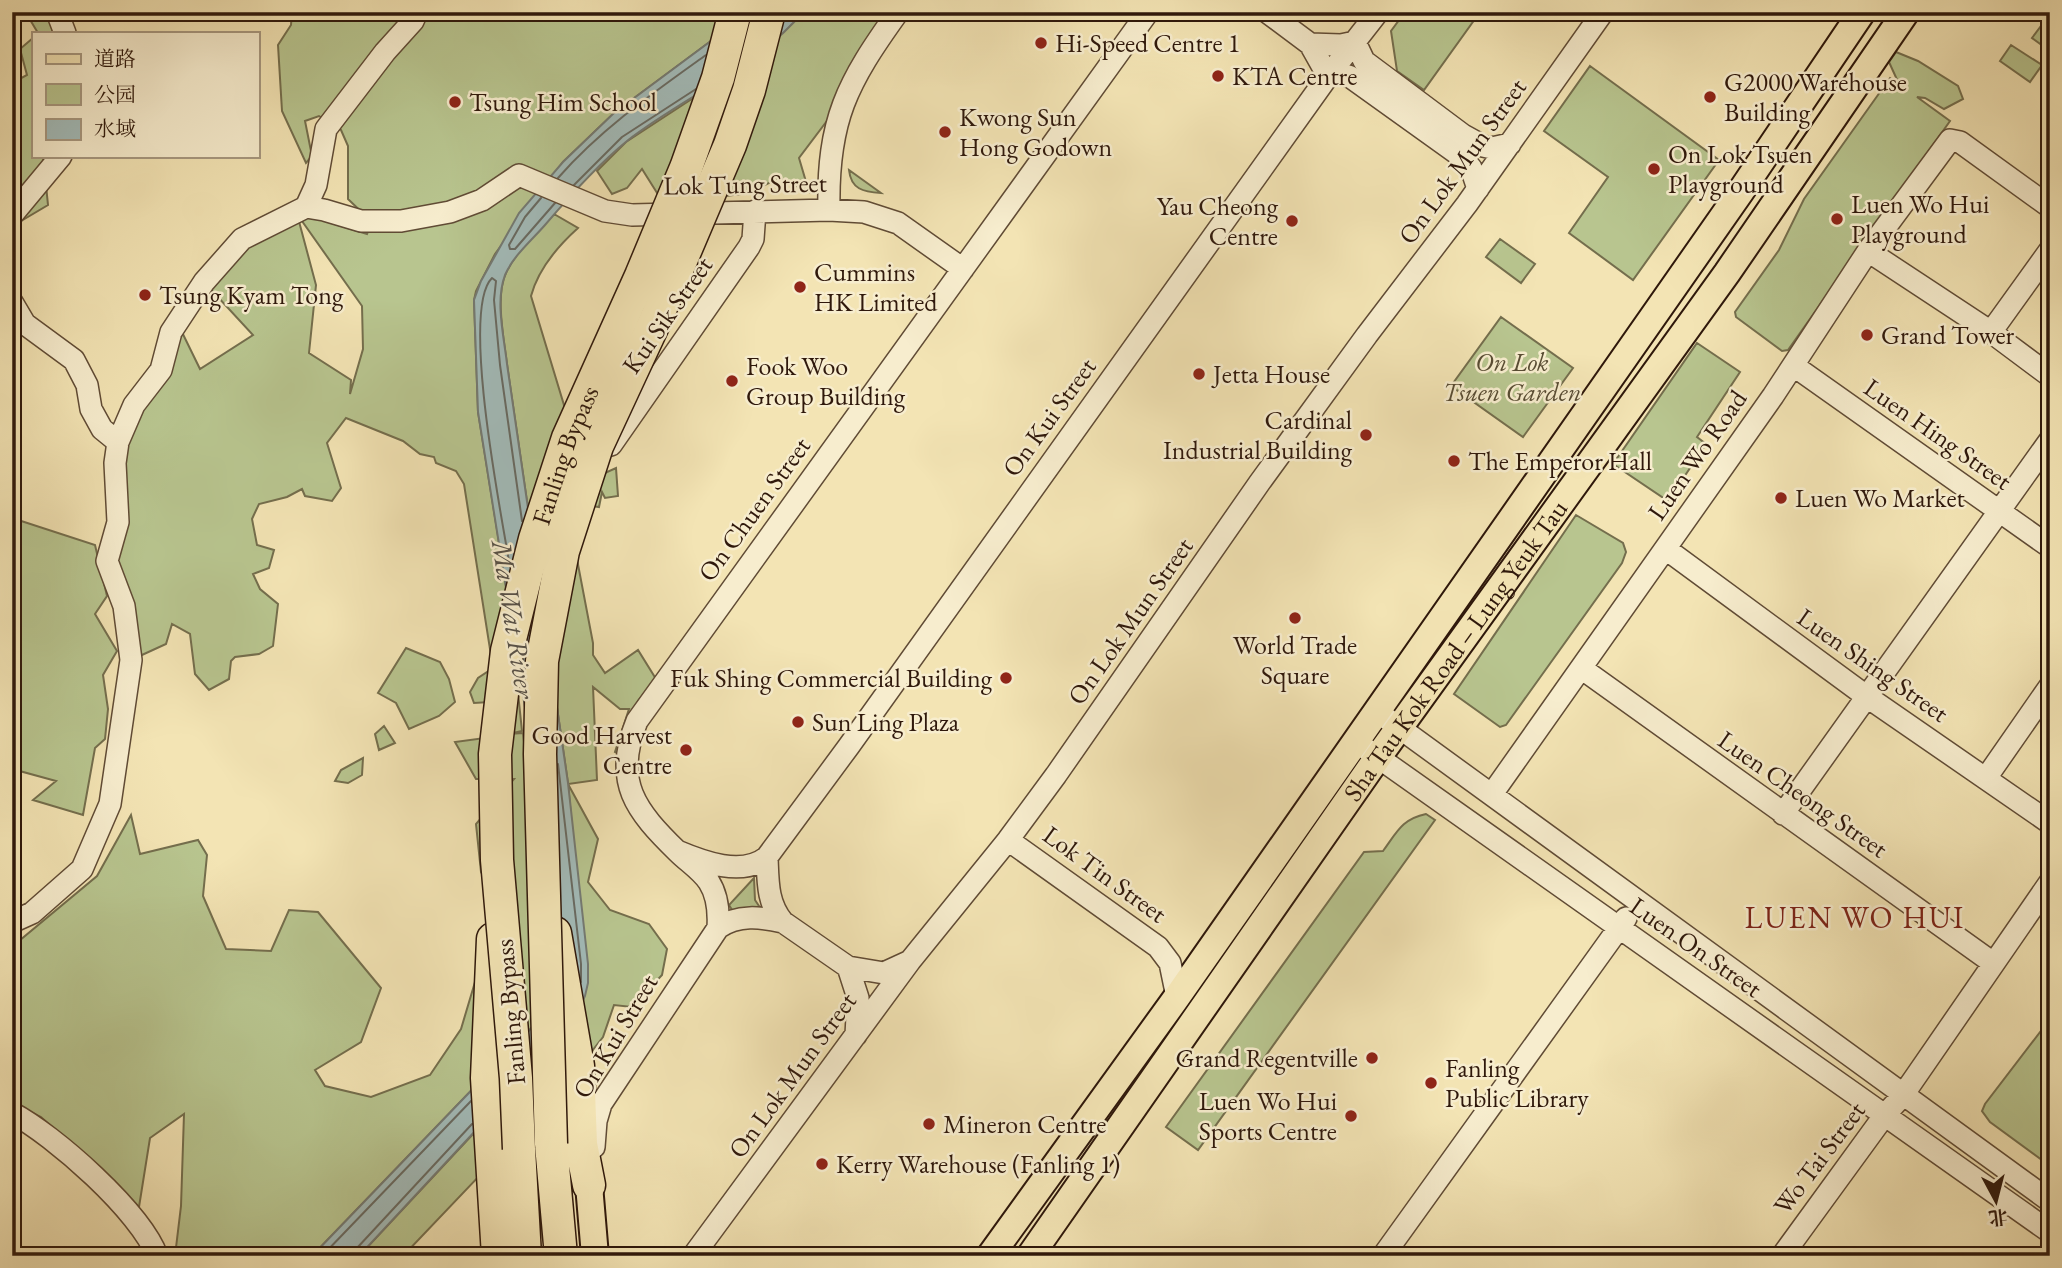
<svg xmlns="http://www.w3.org/2000/svg" width="2062" height="1268" viewBox="0 0 2062 1268" font-family="'EB Garamond','Noto Serif SC',serif">
	<style>
		.green { fill: #b8c58f; stroke: #746e4d; stroke-width: 2; fill-rule: evenodd }
		.water { fill: #a2bbb9; stroke: #747a73; stroke-width: 2 }
		.lines { fill: none; stroke-linecap: round; stroke-linejoin: round }
		.shore { stroke: #686a62; stroke-width: 2 }
		.minor-casing { stroke: #604b35; stroke-width: 24 }
		.major-casing { stroke: #2f180b; stroke-width: 30 }
		.highway-casing { stroke: #2f180b; stroke-width: 35 }
		.minor { stroke: #f7edce; stroke-width: 21 }
		.major { stroke: #f3e4b4; stroke-width: 26 }
		.highway { stroke: #f3e4b4; stroke-width: 32 }
		.highway-bridge-casing { stroke: #2f180b; stroke-width: 35; stroke-linecap: butt }
		.highway-bridge { stroke: #f3e4b4; stroke-width: 32 }
		.poi-dot { fill: #8f2418; stroke: #f7edce; stroke-width: 2.5 }
		.labels { text-anchor: middle; stroke-width: 5; stroke-linejoin: round; paint-order: stroke }
		.poi-label { font-size: 26px; fill: #2f180b; stroke: #f7edce; text-anchor: start }
		.street-label { font-size: 26px; fill: #2f180b; stroke: #f7edce }
		.park-label { font-size: 26px; font-style: italic; fill: #584c33; stroke: #f7edce }
		.water-label { font-size: 28px; font-style: italic; fill: #575148; stroke: #f7edce }
		.quarter-label { font-size: 30px; letter-spacing: 2px; fill: #7a1f14; stroke: #f7edce }
	</style>
	<rect width="100%" height="100%" fill="#f3e4b4"/>
	<filter id="stains"><feTurbulence type="fractalNoise" baseFrequency=".00286" numOctaves="4"/><feColorMatrix values="0 0 0 0 .2 0 0 0 0 .09 0 0 0 0 .02 0 0 0 .5 -.17"/></filter>
	<radialGradient id="worn" r=".72"><stop offset=".6" stop-color="#630" stop-opacity="0"/><stop offset="1" stop-color="#630" stop-opacity=".3"/></radialGradient>
	<path class="green" d="M12,12h45l-5,21h-14l-12,-20 -14,10z
		M292,12h458l-136,101 -51,49 -68,92 -19,37 -2,9 4,112 30,186 14,133 -14,3 15,-1 18,160 1,124 -230,239h-137l6,-50 3,-92 -34,24 -11,69 -98,-90 -29,-14v-117l8,-5 -1,-40 78,-65 34,-61 9,39 58,-14 9,15 -4,41 23,53 45,2 18,-41 29,2 63,76 -20,54 -46,28 10,16 46,11 59,-22 31,-46 14,-47 30,-67 -24,-43 -5,-48 38,-45h-38l-21,-37 45,-6 -10,-34 -16,1 -4,-11 8,-14 15,-10 -29,-184 -8,-13 -20,-8 -2,-6 -14,-3 -17,-13 -57,-23 -19,25 14,45 -9,13 -27,-5 -3,-7 -15,8 -28,7 -7,15 5,26 17,5 -5,18 -16,6 7,15 18,15 -5,42 -14,8 -24,3 -4,4 -2,18 -20,11 -14,-16 -5,-40 -18,-10 -6,20 -35,16 -24,-99 8,-91 62,-148 23,47 53,-34 -49,-53 38,-43 54,-27 71,22 5,-12 -24,-23v-53l-7,-16 -22,-14 -14,5 7,35 -6,7 -24,-52 -4,-66 13,-20zM297,214l65,92 1,43 -13,45 1,-14 -42,-27 7,-68z
		M803,12h89l-44,81 -49,65 10,34 -30,-14 -30,15 -85,11 -22,-35 -15,19 -15,6 -15,-23 29,-29 133,-87z
		M1405,12h75l-56,78 -27,-19 -6,-40z
		M2050,14v37l-18,-13z
		M33,38v118h10l5,49 -27,16 -9,-11v-127l15,-8 -7,-26z
		M2011,45l31,20 -12,17 -30,-21z
		M1896,52l22,9 40,25 5,13 -19,10 -19,-11 -8,-1 33,24 -162,229 -6,1 -46,-34 -1,-5 44,-62 25,-51 86,-121 9,6 -10,-22z
		M1590,66l129,94 -86,120 -64,-47 39,-56 -64,-46z
		M849,170l32,23c-18,-1 -30,-4 -32,-23z
		M554,214l24,14c-20,18 -40,42 -47,68l56,185 29,-13 2,28 -13,2 -3,-6 -3,15 -19,-3 -8,29 21,110v12l12,18 33,-23 18,29 -18,22 -11,56 -12,-5 14,-43h-9l-27,-22 4,93 -29,4 30,55 -10,43 22,28 39,14 18,25 -5,26 -30,32 -18,-2 -11,32 -40,51 -160,168h-44l174,-186 40,-232 -5,-55 -61,-419c-3,-25 -12,-68 -1,-91 10,-22 32,-41 48,-59z
		M1500,239l35,25 -14,19 -35,-26z
		M1501,317l72,51 -50,69 -72,-51z
		M1697,343l43,29 -43,65 9,7 -38,57 -55,-37z
		M1576,515l47,28 3,9 -4,11 -116,162 -6,2 -46,-33z
		M12,518l83,27 12,51 -12,18 22,37 -14,24 5,34 -3,30 -10,9 -12,67 -50,-15 23,-19 -40,-11 -4,-4z
		M406,648l34,14 9,17 6,23 -16,14 -30,13 -13,-26 -18,-10z
		M384,726l11,17 -16,7 -4,-16z
		M363,758l-1,17 -14,8 -13,-2 6,-11z
		M1426,814l9,6 -237,330 -32,-23 198,-275 19,-1c14,-19 19,-32 43,-37z
		M754,878l1,22 8,12 -29,1 -5,-8z
		M2050,1019v147l-60,-44 -8,-11 3,-7z"/>
	<path class="water" d="M750,12h53c-48,57 -118,84 -176,129 -27,22 -59,57 -82,84 -13,15 -32,31 -40,50 -10,26 -1,62 2,89l61,419 20,181v19l-3,13 -7,15 -36,48 -183,197h-47l230,-239 -12,-278 -52,-327 -4,-112 7,-19 38,-68 44,-51 51,-49z"/>
	<g class="lines">
		<path class="shore" d="M558,178c43,-49 95,-85 148,-123
			M574,185l48,-48 74,-48
			M541,198l-16,19 -16,28 1,4h5l40,-46
			M510,567c-8,-49 -50,-258 -18,-289l4,3 -2,19 6,65 22,156
			M558,764l23,200v18
			M322,1256l149,-155
			M355,1256l2,-8 115,-124"/>
		<g class="minor-casing">
			<path id="minor" d="M57,12l8,21
				M1267,12l43,32 31,1 14,-3 9,19 99,74 20,11 9,2 18,-4
				M1310,44l18,32 9,-2 12,2 113,81 9,11 7,21
				M306,207l10,-22 10,-56 59,-77 28,-31 4,-9
				M829,210c-2,-90 18,-127 69,-198
				M12,215l49,-59
				M1868,251l123,81 59,44
				M12,302l13,22 49,36 13,25 4,24 11,20 16,13
				M1991,332l59,-82
				M1794,366l256,181
				M611,445l138,-198 4,-8 2,-28
				M1666,549l200,147 184,127
				M1581,668l412,295
				M1386,718l664,483
				M1355,741l695,491
				M1986,778l64,-92
				M1492,794l281,-398 95,-145 82,-111 10,2 90,65
				M1783,814l267,-374
				M1008,840l150,107 12,16 7,34
				M677,851c26,11 65,26 90,6l82,-111 479,-670 50,-64
				M767,857c1,24 0,46 16,65l65,45 36,6 24,-11
				M12,922l20,-9 50,-44 28,-65 21,-144 -7,-54 -17,-45 11,-39 -3,-59 3,-21 16,-37 27,-35 10,-38 33,-50 38,-43 64,-32 18,3 37,11h40l49,-9 32,-12 37,-25 86,36 27,4 197,-5 35,2 34,11 65,46
				M718,928c1,-16 0,-32 -9,-46 -8,-12 -21,-20 -31,-30 -42,-41 -66,-70 -41,-131l511,-709
				M848,967l10,31 -2,37
				M12,1113c42,22 129,99 145,143
				M594,1147l2,-26 5,-17 117,-176c20,-14 43,-11 65,-6
				M693,1256l217,-295 98,-121 48,-65 204,-293 107,-147 100,-131 136,-192
				M1383,1256l243,-338
				M1782,1256l102,-140 19,-21 147,-213"/>
		</g>
		<g class="major-casing">
			<g id="major">
				<path d="M589,1185l6,71"/>
				<path d="M990,1256l187,-259 564,-806 121,-179"/>
				<path id="s1" d="M1030,1256l348,-499 349,-484 179,-261"/>
			</g>
		</g>
		<g class="highway-casing">
			<path id="highway" d="M555,933l23,133 3,78 8,41
				M493,939l-6,139 11,178
				M551,1144l10,112
				M519,1149l6,107"/>
		</g>
		<use href="#minor" class="minor"/>
		<use href="#major" class="major"/>
		<use href="#highway" class="highway"/>
		<g class="highway-bridge-casing">
			<g id="highway-bridge">
				<path d="M551,1144l-11,-390 2,-93 21,-110 34,-105 59,-127 74,-174 19,-55 20,-78"/>
				<path id="s2" d="M519,1149l-3,-71 -19,-218 -2,-106 12,-103 28,-112 33,-101 73,-162 45,-108 32,-90 17,-66"/>
			</g>
		</g>
		<use href="#highway-bridge" class="highway-bridge"/>
	</g>
	<g class="poi-dot">
		<circle cx="1041" cy="43" r="7"/>
		<circle cx="1218" cy="76" r="7"/>
		<circle cx="1710" cy="97" r="7"/>
		<circle cx="455" cy="102" r="7"/>
		<circle cx="945" cy="132" r="7"/>
		<circle cx="1654" cy="169" r="7"/>
		<circle cx="1837" cy="219" r="7"/>
		<circle cx="1292" cy="221" r="7"/>
		<circle cx="800" cy="287" r="7"/>
		<circle cx="145" cy="295" r="7"/>
		<circle cx="1867" cy="335" r="7"/>
		<circle cx="1199" cy="374" r="7"/>
		<circle cx="732" cy="381" r="7"/>
		<circle cx="1366" cy="435" r="7"/>
		<circle cx="1454" cy="461" r="7"/>
		<circle cx="1781" cy="498" r="7"/>
		<circle cx="1295" cy="618" r="7"/>
		<circle cx="1006" cy="678" r="7"/>
		<circle cx="798" cy="722" r="7"/>
		<circle cx="686" cy="750" r="7"/>
		<circle cx="1372" cy="1058" r="7"/>
		<circle cx="1431" cy="1083" r="7"/>
		<circle cx="1351" cy="1116" r="7"/>
		<circle cx="929" cy="1124" r="7"/>
		<circle cx="822" cy="1164" r="7"/>
	</g>
	<g class="labels">
		<g class="poi-label">
			<text x="1055" y="52">Hi-Speed Centre 1</text>
			<text x="1232" y="85">KTA Centre</text>
			<text x="1724" y="91">G2000 Warehouse<tspan x="1724" dy="30">Building</tspan></text>
			<text x="469" y="111">Tsung Him School</text>
			<text x="959" y="126">Kwong Sun<tspan x="959" dy="30">Hong Godown</tspan></text>
			<text x="1668" y="163">On Lok Tsuen<tspan x="1668" dy="30">Playground</tspan></text>
			<text x="1851" y="213">Luen Wo Hui<tspan x="1851" dy="30">Playground</tspan></text>
			<text x="1278" y="215" text-anchor="end">Yau Cheong<tspan x="1278" dy="30">Centre</tspan></text>
			<text x="814" y="281">Cummins<tspan x="814" dy="30">HK Limited</tspan></text>
			<text x="159" y="304">Tsung Kyam Tong</text>
			<text x="1881" y="344">Grand Tower</text>
			<text x="746" y="375">Fook Woo<tspan x="746" dy="30">Group Building</tspan></text>
			<text x="1213" y="383">Jetta House</text>
			<text x="1352" y="429" text-anchor="end">Cardinal<tspan x="1352" dy="30">Industrial Building</tspan></text>
			<text x="1468" y="470">The Emperor Hall</text>
			<text x="1795" y="507">Luen Wo Market</text>
			<text x="1295" y="654" text-anchor="middle">World Trade<tspan x="1295" dy="30">Square</tspan></text>
			<text x="992" y="687" text-anchor="end">Fuk Shing Commercial Building</text>
			<text x="812" y="731">Sun Ling Plaza</text>
			<text x="672" y="744" text-anchor="end">Good Harvest<tspan x="672" dy="30">Centre</tspan></text>
			<text x="1358" y="1067" text-anchor="end">Grand Regentville</text>
			<text x="1445" y="1077">Fanling<tspan x="1445" dy="30">Public Library</tspan></text>
			<text x="1337" y="1110" text-anchor="end">Luen Wo Hui<tspan x="1337" dy="30">Sports Centre</tspan></text>
			<text x="943" y="1133">Mineron Centre</text>
			<text x="836" y="1173">Kerry Warehouse (Fanling 1)</text>
		</g>
		<g class="street-label">
			<text transform="translate(1462 161) rotate(-54)" y="9">On Lok Mun Street</text>
			<text transform="translate(745 184) rotate(-1)" y="9">Lok Tung Street</text>
			<text transform="translate(667 315) rotate(-55)" y="9">Kui Sik Street</text>
			<text transform="translate(1049 417) rotate(-54)" y="9">On Kui Street</text>
			<text transform="translate(1938 434) rotate(35)" y="9">Luen Hing Street</text>
			<text transform="translate(1697 455) rotate(-55)" y="9">Luen Wo Road</text>
			<text dy="9" stroke="none"><textPath href="#s2" startOffset="704">Fanling Bypass</textPath></text>
			<text transform="translate(754 509) rotate(-54)" y="9">On Chuen Street</text>
			<text transform="translate(1130 621) rotate(-55)" y="9">On Lok Mun Street</text>
			<text dy="9" stroke="none"><textPath href="#s1" startOffset="740">Sha Tau Kok Road – Lung Yeuk Tau</textPath></text>
			<text transform="translate(1873 665) rotate(35)" y="9">Luen Shing Street</text>
			<text transform="translate(1803 794) rotate(35)" y="9">Luen Cheong Street</text>
			<text transform="translate(1105 874) rotate(36)" y="9">Lok Tin Street</text>
			<text transform="translate(1696 947) rotate(35)" y="9">Luen On Street</text>
			<text transform="translate(510 1012) rotate(-95)" y="9">Fanling Bypass</text>
			<text transform="translate(615 1036) rotate(-59)" y="9">On Kui Street</text>
			<text transform="translate(792 1075) rotate(-54)" y="9">On Lok Mun Street</text>
			<text transform="translate(1819 1158) rotate(-53)" y="9">Wo Tai Street</text>
		</g>
		<g class="park-label">
			<text x="1512" y="371">On Lok<tspan x="1512" dy="30">Tsuen Garden</tspan></text>
		</g>
		<g class="water-label">
			<text transform="translate(514 619) rotate(81)" y="10">Ma Wat River</text>
		</g>
		<g class="quarter-label">
			<text x="1855" y="928">LUEN WO HUI</text>
		</g>
	</g>
	<rect width="2062" height="1268" fill="none" stroke="#f3e4b4" stroke-width="42"/>
	<rect x="14" y="14" width="2034" height="1240" fill="none" stroke="#2f180b" stroke-width="3.5"/>
	<rect x="21" y="21" width="2020" height="1226" fill="none" stroke="#2f180b" stroke-width="2"/>
	<rect x="32" y="32" width="228" height="126" fill="#f7edce" stroke="#a79880" stroke-width="2"/>
	<rect x="46" y="54" width="35" height="10" fill="#f3e4b4" stroke="#a79880" stroke-width="2"/>
	<text x="94" y="66" font-size="21" fill="#2f180b">道路</text>
	<rect x="46" y="84" width="35" height="21" fill="#b8c58f" stroke="#a79880" stroke-width="2"/>
	<text x="94" y="102" font-size="21" fill="#2f180b">公园</text>
	<rect x="46" y="119" width="35" height="21" fill="#a2bbb9" stroke="#a79880" stroke-width="2"/>
	<text x="94" y="136" font-size="21" fill="#2f180b">水域</text>
	<g transform="translate(1996 1201) rotate(173)" stroke="#f7edce" stroke-width="5" paint-order="stroke">
	<path d="M0-5L12 26L0 18L-12 26Z" fill="#2f180b"/>
	<text y="-10" font-size="19" font-weight="bold" text-anchor="middle" fill="#2f180b">北</text>
	</g>
	<rect width="100%" height="100%" filter="url(#stains)"/>
	<rect width="100%" height="100%" fill="url(#worn)"/>
</svg>
